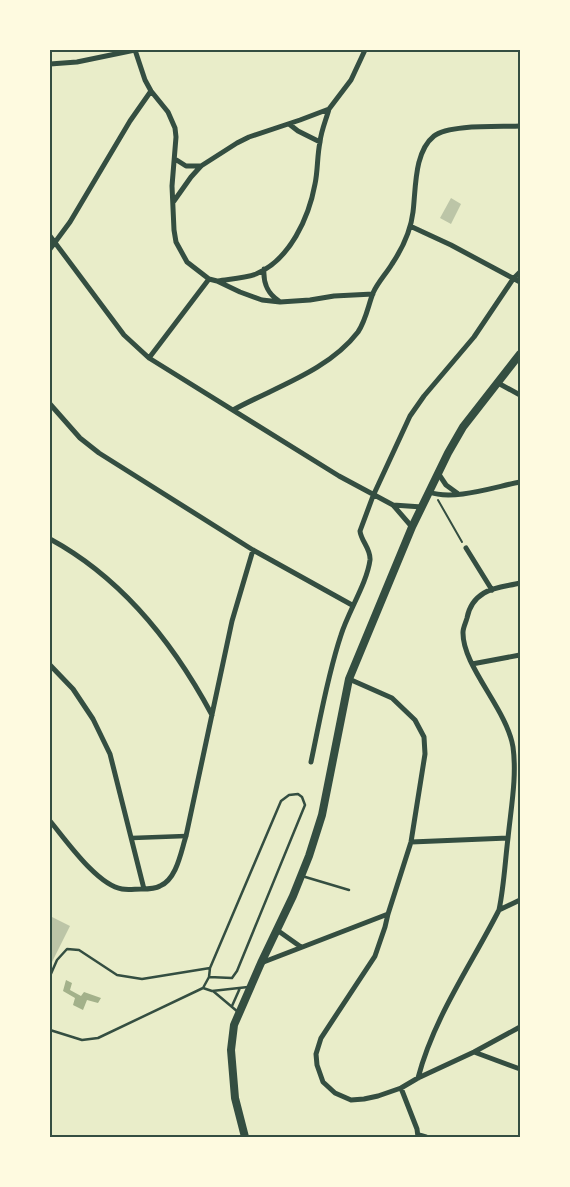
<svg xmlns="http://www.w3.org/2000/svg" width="570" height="1187" viewBox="0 0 570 1187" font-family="'Golos Text',sans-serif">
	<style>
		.water { fill: #a3b18a }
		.building { fill: #bcc5a7 }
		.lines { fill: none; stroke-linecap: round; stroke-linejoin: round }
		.path { stroke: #344e41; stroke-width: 2 }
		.service { stroke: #344e41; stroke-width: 2.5 }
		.pedestrian { stroke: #344e41; stroke-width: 4.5 }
		.minor { stroke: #344e41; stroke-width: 5 }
		.secondary { stroke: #344e41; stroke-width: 8 }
		.neatline { fill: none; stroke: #344e41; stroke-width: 2 }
	</style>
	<rect width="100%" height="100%" fill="#e9edc9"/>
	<path class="water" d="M66,980l6,3 -2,7 11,6 3,-4 17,6 -3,5 -11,-3 -4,10 -10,-5 2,-7 -12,-7z"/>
	<path class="building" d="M451,198l10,6 -10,20 -11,-6z
		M50,916l20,10 -20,40z"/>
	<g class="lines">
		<path class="path" d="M438,500l24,42"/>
		<path class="service" d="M298,794l4,3 3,8 -68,166 -5,7 -23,-1 1,-9 71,-167 8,-6z
			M302,876l47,14
			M50,976l7,-16 10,-11 12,1 38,25 25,4 68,-11
			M203,988l6,-11
			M213,991l25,21
			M232,1006l8,-18
			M50,1030l32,10 16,-2 105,-50 9,3 36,-4"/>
		<path class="pedestrian" d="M132,838l54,-2"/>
		<path class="minor" d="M135,50l10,30 6,11 17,21 7,16 1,9 -4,49 2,44 2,12 11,20 22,17 8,2 23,11 22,8 18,2 30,-2 24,-4 39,-2
			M50,64l27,-2 58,-12
			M289,124l9,7 22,11
			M175,159l11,7h15
			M174,201l17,-24 10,-11 36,-23 12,-6 51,-17 29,-11 22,-29 14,-30
			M410,226l41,19 69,37
			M50,236l74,99 25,23 190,118 54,29 19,22
			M50,249l20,-27 60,-101 21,-30
			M264,269c-1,14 3,24 15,32
			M218,281c12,-2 26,-3 38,-7 34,-14 53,-57 59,-90 3,-14 2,-28 5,-42 1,-11 6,-22 9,-33
			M149,358l60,-79
			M498,383l22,12
			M50,404l30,34 19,15 154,97 99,55
			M233,410c42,-23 95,-39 125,-78 8,-12 10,-26 15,-39 5,-11 13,-19 19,-29 10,-15 19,-35 21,-52 3,-24 1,-60 21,-76 15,-12 66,-9 86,-10
			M438,473l8,12 11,8
			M429,492c24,9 65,-5 91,-10
			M393,505l29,2
			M50,539c72,39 124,105 162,176
			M466,548l26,42
			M472,664l48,-9
			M50,665l23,24 20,30 17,35 34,135
			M349,679l43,19 23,22 9,17 1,17 -14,88 -23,72 -3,13 -10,29 -54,82 -5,16 1,11 6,17 12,11 16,7 13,-1 14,-3 23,-8 17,-10 56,-26 46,-25
			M311,762c9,-42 16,-85 30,-127 7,-23 26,-52 29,-75 1,-11 -9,-19 -10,-29l13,-35 37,-80 14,-20 50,-59 39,-58 7,-7
			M50,821c16,19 47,64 72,68 6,1 13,0 19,0 5,0 14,0 19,-3 17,-7 21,-35 26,-50l46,-215 21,-71
			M411,842l97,-4
			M499,910c5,-24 6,-48 9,-72 3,-30 9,-62 5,-91 -6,-38 -51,-81 -50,-115 0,-4 3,-10 4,-14 2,-11 7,-19 17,-25 10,-6 24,-7 36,-10
			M277,930l24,17
			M261,963l127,-49
			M474,1052l46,17
			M418,1078c16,-61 53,-113 81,-168l21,-10
			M401,1088l16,41 1,8
			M419,1135l7,2"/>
		<path class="secondary" d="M245,1137l-10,-39 -4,-48 3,-25 27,-62 32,-67 16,-40 13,-41 27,-136 63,-152 36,-74 15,-26 57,-73"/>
	</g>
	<rect width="570" height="1187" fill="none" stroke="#fefae0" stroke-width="102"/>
	<rect x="51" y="51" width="468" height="1085" class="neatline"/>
</svg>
